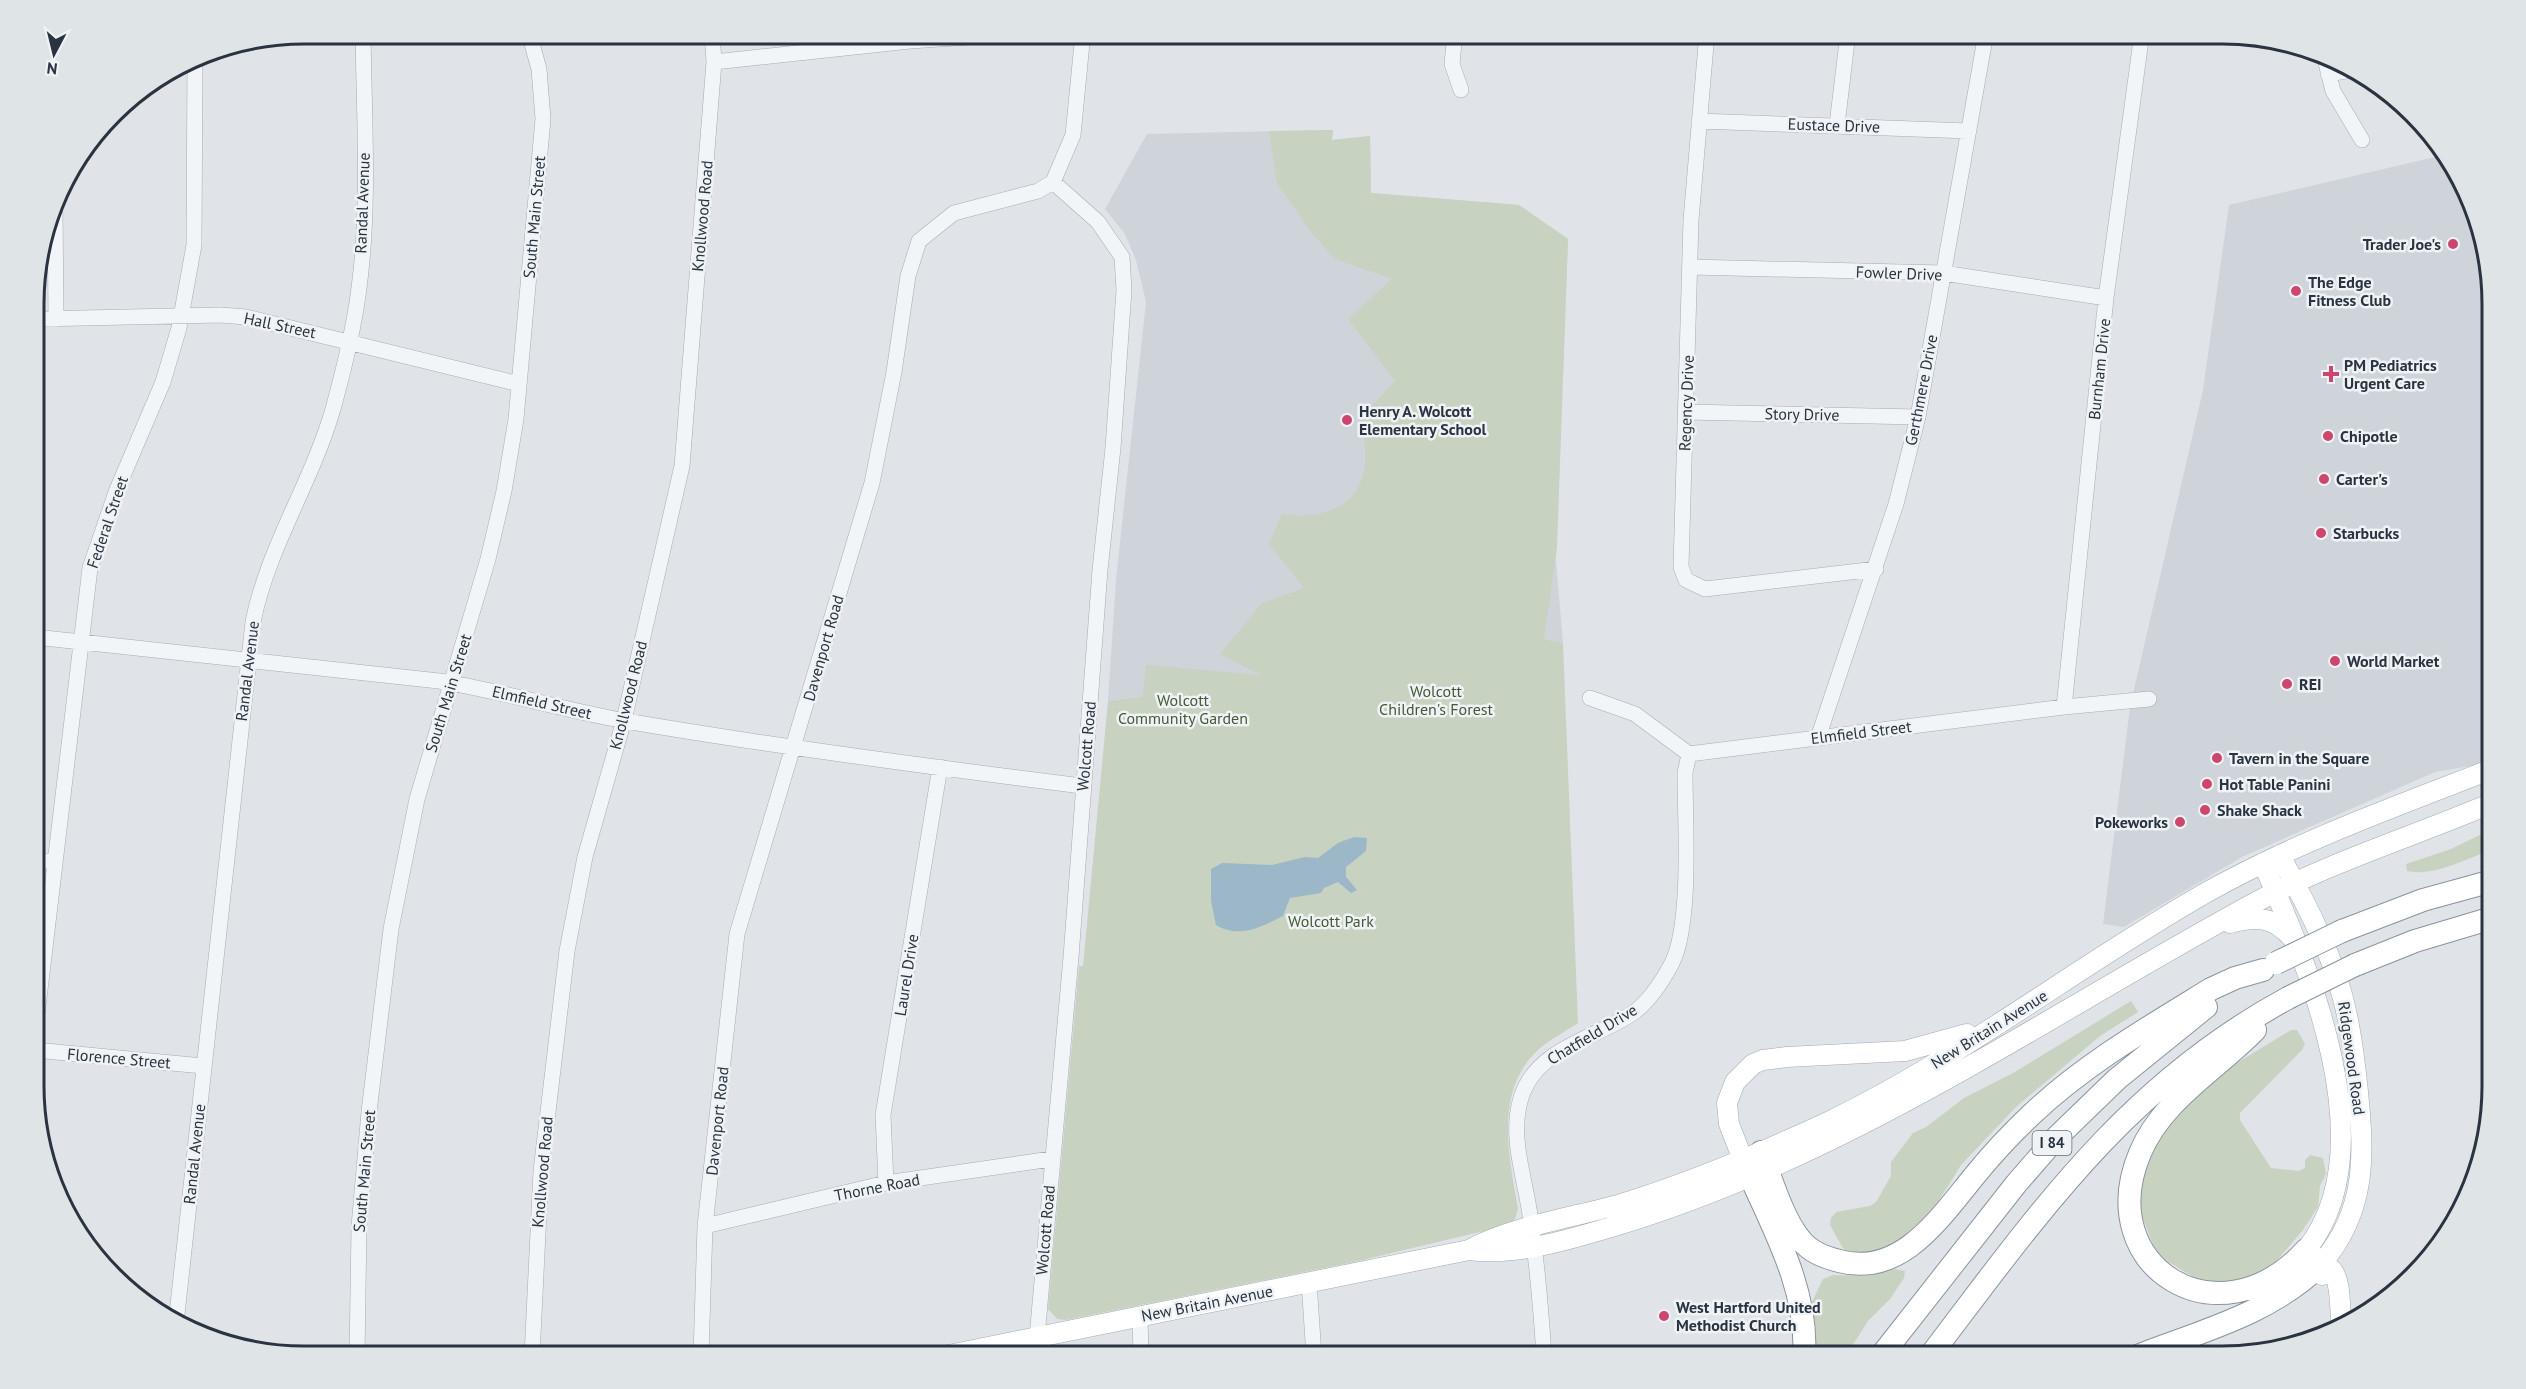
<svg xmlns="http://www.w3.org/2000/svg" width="2526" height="1389" viewBox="0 0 2526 1389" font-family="'PT Sans',sans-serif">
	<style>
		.built { fill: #ced4da }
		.green { fill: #c8d2c1 }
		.water { fill: #9bb7c8 }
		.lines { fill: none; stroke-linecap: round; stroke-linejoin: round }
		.minor-casing { stroke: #a5acb2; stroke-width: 16 }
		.major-casing { stroke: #9faab4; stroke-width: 21 }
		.highway-casing { stroke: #87949f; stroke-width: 24 }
		.minor { stroke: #f2f5f7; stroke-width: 15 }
		.major { stroke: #fff; stroke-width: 20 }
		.highway { stroke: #fff; stroke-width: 22 }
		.highway-bridge-casing { stroke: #87949f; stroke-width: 24; stroke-linecap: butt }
		.highway-bridge { stroke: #fff; stroke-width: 22 }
		.poi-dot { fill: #cc466d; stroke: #eff3f6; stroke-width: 2 }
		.labels { text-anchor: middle; stroke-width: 5; stroke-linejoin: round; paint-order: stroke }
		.shield { fill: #eff3f6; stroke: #646d77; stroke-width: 1.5 }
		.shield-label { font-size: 15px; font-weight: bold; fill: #293440 }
		.street-label { font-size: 16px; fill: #293440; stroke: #eff3f6 }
		.poi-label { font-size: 16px; font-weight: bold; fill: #293440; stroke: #eff3f6; text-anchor: start }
		.park-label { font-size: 16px; fill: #425b36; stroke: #eff3f6 }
		.rim { fill: none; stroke: #293440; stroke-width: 3 }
	</style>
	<rect width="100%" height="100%" fill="#e0e4e8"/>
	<path class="built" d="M1333,130l-1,10 38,-4 1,57 148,12 49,34 -12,322 7,82 -124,-26 -134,55 -197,29 8,-122 30,-277 -10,-42 -11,-26 -20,-25 42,-75z
		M2448,154l31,63 13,69v472l-21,8 -36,6 -193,85 -118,70 -21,-3 27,-217 73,-317 26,-185z"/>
	<path class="green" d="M1333,130l-1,10 38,-4 1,57 148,12 49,34 -11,308 -13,92 19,4 15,380c-12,8 -27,16 -38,25 -47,42 -31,107 -22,161l-3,10 -6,6 -155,37 -288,58 -9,-1 -9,-10 31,-343h4l25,-265 35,-5 3,-31 115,10 -41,-21 42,-51 42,-15 -35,-44 13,-30c67,10 98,-32 77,-94l36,-39 -47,-62 44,-40 -57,-20 -24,-27 -34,-49 -8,-52z
		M2492,829v21c-25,8 -58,27 -85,21l-1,-7 45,-15z
		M2131,1001l7,11 -38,24 -84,71 -55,58 -28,45 -38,36 -36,7 -15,-3 -14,-25 1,-7 5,-6 34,-6 6,-4 15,-26v-14l22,-29 13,-6 38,-29 49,-25z
		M2291,1030h6l8,14 -3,6 -62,63v7l31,48 28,3 6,-3v-8l5,-5 13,3 3,16 -6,12 -2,21 -15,23 -29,34 -26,15 -34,4 -19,-5 -38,-23 -18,-47 7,-50 24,-36 52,-50z
		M1894,1269l11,2 -1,7 -14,21 -22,22 -14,22 -17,13h-21l-4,-9 4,-14 -4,-31 11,-23 10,-4 35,1z"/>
	<path class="water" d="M1354,837l13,1 -1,13 -20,16v10l11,13 -6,3 -13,-11 -14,6 -3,5 -31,5 -7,18c-22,11 -44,23 -67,9l-5,-24v-32l11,-6 50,2 33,-8 13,1 20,-15z"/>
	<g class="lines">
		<g class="minor-casing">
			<path id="minor" d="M1455,33l-3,31 9,26
				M1707,33l-16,187 -10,347 5,13 19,9 171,-20
				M2324,55l9,36 29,49
				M714,62l196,-21 120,-8
				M2328,74l29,-5
				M1699,121l270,10
				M1837,125l11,-92
				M55,205l1,114
				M1690,267l253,6 163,25
				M35,319l186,-4 25,2 273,67
				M1686,412l232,5
				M35,637l404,44c63,10 124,29 187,40 151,26 304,46 456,65
				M1590,698l45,16 54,40 375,-47 85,-8
				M2064,707l42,-409 36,-265
				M1818,738l78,-234 22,-87 68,-384
				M35,860l20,2
				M35,1032l55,-464 26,-76 47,-110 16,-54 15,-83 1,-188
				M35,1050l168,16
				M886,1183l-3,-68 57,-348
				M705,1226l181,-43 165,-24
				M1309,1282l5,74
				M1140,1316l1,40
				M176,1323l77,-701c15,-75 59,-140 80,-213 11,-40 21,-80 26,-121 11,-83 5,-171 4,-255
				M1037,1337l34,-380 29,-387 13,-122 11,-158 -2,-33 -24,-35 -45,-40
				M357,1356l2,-129 10,-115 22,-183 26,-130 71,-240 16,-68 12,-72 27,-300 -4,-50 -10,-36
				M532,1356l9,-185 26,-220 18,-94 39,-137 58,-254 32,-404 -2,-29
				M701,1356l4,-130 32,-292 135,-451 22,-111 14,-96 11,-35 35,-28 84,-22 15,-9 20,-47 10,-102
				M1544,1356c-3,-47 -7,-94 -14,-141 -5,-38 -21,-78 -9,-117 15,-50 74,-59 112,-85 17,-12 30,-33 39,-50 20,-40 13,-143 13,-190l4,-19"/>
		</g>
		<g class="major-casing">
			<path id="major" d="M2280,855c20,39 42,78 56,120 12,35 17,71 21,107 7,68 12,127 -36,182l1,11
				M2263,863c45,103 124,286 43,387 8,6 20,14 26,20 10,12 7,40 10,56
				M2230,923c25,-7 44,-7 62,15
				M1743,1160l-14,-36 -2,-21 8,-21 18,-18 10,-4 24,-3 118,-6 62,-17
				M1469,1250c49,6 102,-11 149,-25 234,-71 427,-209 640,-324 75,-40 156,-65 234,-98
				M944,1356l525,-106c41,-23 106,-33 152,-46 71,-22 140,-51 207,-82 135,-65 252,-158 381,-231 90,-50 188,-85 283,-122"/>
		</g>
		<g class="highway-casing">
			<path id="highway" d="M2342,931l81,-31 69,-19
				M2355,965l60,-24 77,-23
				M2255,1030c-39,40 -93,70 -115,123 -48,114 79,193 166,97
				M1761,1152c10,26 22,67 39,87 10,13 24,18 39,22 63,17 102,-45 137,-87 17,-21 36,-41 56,-60 53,-50 117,-87 179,-125l24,-11 28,-8
				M1743,1160c26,61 66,127 61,196
				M2140,1355c62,-24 132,-42 181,-91
				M1881,1356l135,-172 40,-46 61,-59 89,-72
				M1930,1356c108,-142 197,-271 358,-358"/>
		</g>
		<use href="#minor" class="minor"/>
		<use href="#major" class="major"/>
		<use href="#highway" class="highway"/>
		<g class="highway-bridge-casing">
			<path id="highway-bridge" d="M2276,963l66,-32
				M2288,998l67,-33"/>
		</g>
		<use href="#highway-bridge" class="highway-bridge"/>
	</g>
	<g class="poi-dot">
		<circle cx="2453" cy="244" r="6"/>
		<circle cx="2296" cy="291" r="6"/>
		<path d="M2328 365h6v6h6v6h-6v6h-6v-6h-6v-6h6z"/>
		<circle cx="1347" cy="420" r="6"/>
		<circle cx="2328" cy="436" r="6"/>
		<circle cx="2324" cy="479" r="6"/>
		<circle cx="2321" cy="533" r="6"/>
		<circle cx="2335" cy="661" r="6"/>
		<circle cx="2287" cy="684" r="6"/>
		<circle cx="2217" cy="758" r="6"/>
		<circle cx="2207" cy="784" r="6"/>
		<circle cx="2205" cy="810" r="6"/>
		<circle cx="2180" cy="822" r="6"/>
		<circle cx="1664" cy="1316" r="6"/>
	</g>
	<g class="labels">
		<rect class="shield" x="2032.5" y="1131" width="39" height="24" rx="4.5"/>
		<g class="shield-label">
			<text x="2052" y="1148">I 84</text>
		</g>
		<g class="street-label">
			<text transform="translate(1834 125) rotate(2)" y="6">Eustace Drive</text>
			<text transform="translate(362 203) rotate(-88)" y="6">Randal Avenue</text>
			<text transform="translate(702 216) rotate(-85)" y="6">Knollwood Road</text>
			<text transform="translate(534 217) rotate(-85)" y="6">South Main Street</text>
			<text transform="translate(1899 273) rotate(2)" y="6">Fowler Drive</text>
			<text transform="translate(280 325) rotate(12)" y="6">Hall Street</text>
			<text transform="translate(2099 369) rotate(-84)" y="6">Burnham Drive</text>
			<text transform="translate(1921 390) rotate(-79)" y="6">Gerthmere Drive</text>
			<text transform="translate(1686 403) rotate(-88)" y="6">Regency Drive</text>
			<text transform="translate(1802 414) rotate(1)" y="6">Story Drive</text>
			<text transform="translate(107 522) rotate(-71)" y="6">Federal Street</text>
			<text transform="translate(823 648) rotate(-74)" y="6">Davenport Road</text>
			<text transform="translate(247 671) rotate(-83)" y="6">Randal Avenue</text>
			<text transform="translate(448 693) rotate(-73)" y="6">South Main Street</text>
			<text transform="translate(628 695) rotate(-76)" y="6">Knollwood Road</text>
			<text transform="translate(542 702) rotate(13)" y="6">Elmfield Street</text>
			<text transform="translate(1861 732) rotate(-7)" y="6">Elmfield Street</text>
			<text transform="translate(1086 746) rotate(-85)" y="6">Wolcott Road</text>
			<text transform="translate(906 975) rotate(-81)" y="6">Laurel Drive</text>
			<text transform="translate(1989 1029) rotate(-32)" y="6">New Britain Avenue</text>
			<text transform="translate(1592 1034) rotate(-31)" y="6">Chatfield Drive</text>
			<text transform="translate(119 1058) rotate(5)" y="6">Florence Street</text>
			<text transform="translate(2352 1058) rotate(82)" y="6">Ridgewood Road</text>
			<text transform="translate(717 1121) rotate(-84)" y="6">Davenport Road</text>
			<text transform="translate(194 1154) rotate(-84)" y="6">Randal Avenue</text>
			<text transform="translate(364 1171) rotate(-85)" y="6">South Main Street</text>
			<text transform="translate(542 1172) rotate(-85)" y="6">Knollwood Road</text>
			<text transform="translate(877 1187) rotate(-11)" y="6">Thorne Road</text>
			<text transform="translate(1045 1230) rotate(-85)" y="6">Wolcott Road</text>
			<text transform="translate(1207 1303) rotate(-11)" y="6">New Britain Avenue</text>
		</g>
		<g class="poi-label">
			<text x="2441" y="250" text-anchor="end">Trader Joe's</text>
			<text x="2308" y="288">The Edge<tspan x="2308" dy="18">Fitness Club</tspan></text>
			<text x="2344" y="371">PM Pediatrics<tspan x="2344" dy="18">Urgent Care</tspan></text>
			<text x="1359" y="417">Henry A. Wolcott<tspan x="1359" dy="18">Elementary School</tspan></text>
			<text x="2340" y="442">Chipotle</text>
			<text x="2336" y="485">Carter's</text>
			<text x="2333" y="539">Starbucks</text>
			<text x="2347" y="667">World Market</text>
			<text x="2299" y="690">REI</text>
			<text x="2229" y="764">Tavern in the Square</text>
			<text x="2219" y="790">Hot Table Panini</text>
			<text x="2217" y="816">Shake Shack</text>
			<text x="2168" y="828" text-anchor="end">Pokeworks</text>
			<text x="1676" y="1313">West Hartford United<tspan x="1676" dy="18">Methodist Church</tspan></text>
		</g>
		<g class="park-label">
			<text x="1436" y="697">Wolcott<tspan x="1436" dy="18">Children's Forest</tspan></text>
			<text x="1183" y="706">Wolcott<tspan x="1183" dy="18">Community Garden</tspan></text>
			<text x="1331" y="927">Wolcott Park</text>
		</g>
	</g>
	<path d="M0 0H2526V1389H0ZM304 44H2222A260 260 0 0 1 2482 304V1086A260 260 0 0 1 2222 1346H304A260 260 0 0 1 44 1086V304A260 260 0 0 1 304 44Z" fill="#dfe4e7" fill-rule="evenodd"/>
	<path class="rim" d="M304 44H2222A260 260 0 0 1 2482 304V1086A260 260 0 0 1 2222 1346H304A260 260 0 0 1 44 1086V304A260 260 0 0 1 304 44Z"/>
	<g transform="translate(54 54) rotate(187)" stroke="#eff3f6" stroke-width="4.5" paint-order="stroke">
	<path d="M0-4.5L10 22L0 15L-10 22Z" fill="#293440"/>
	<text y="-9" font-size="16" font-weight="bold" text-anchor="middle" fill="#293440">N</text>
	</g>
</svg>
